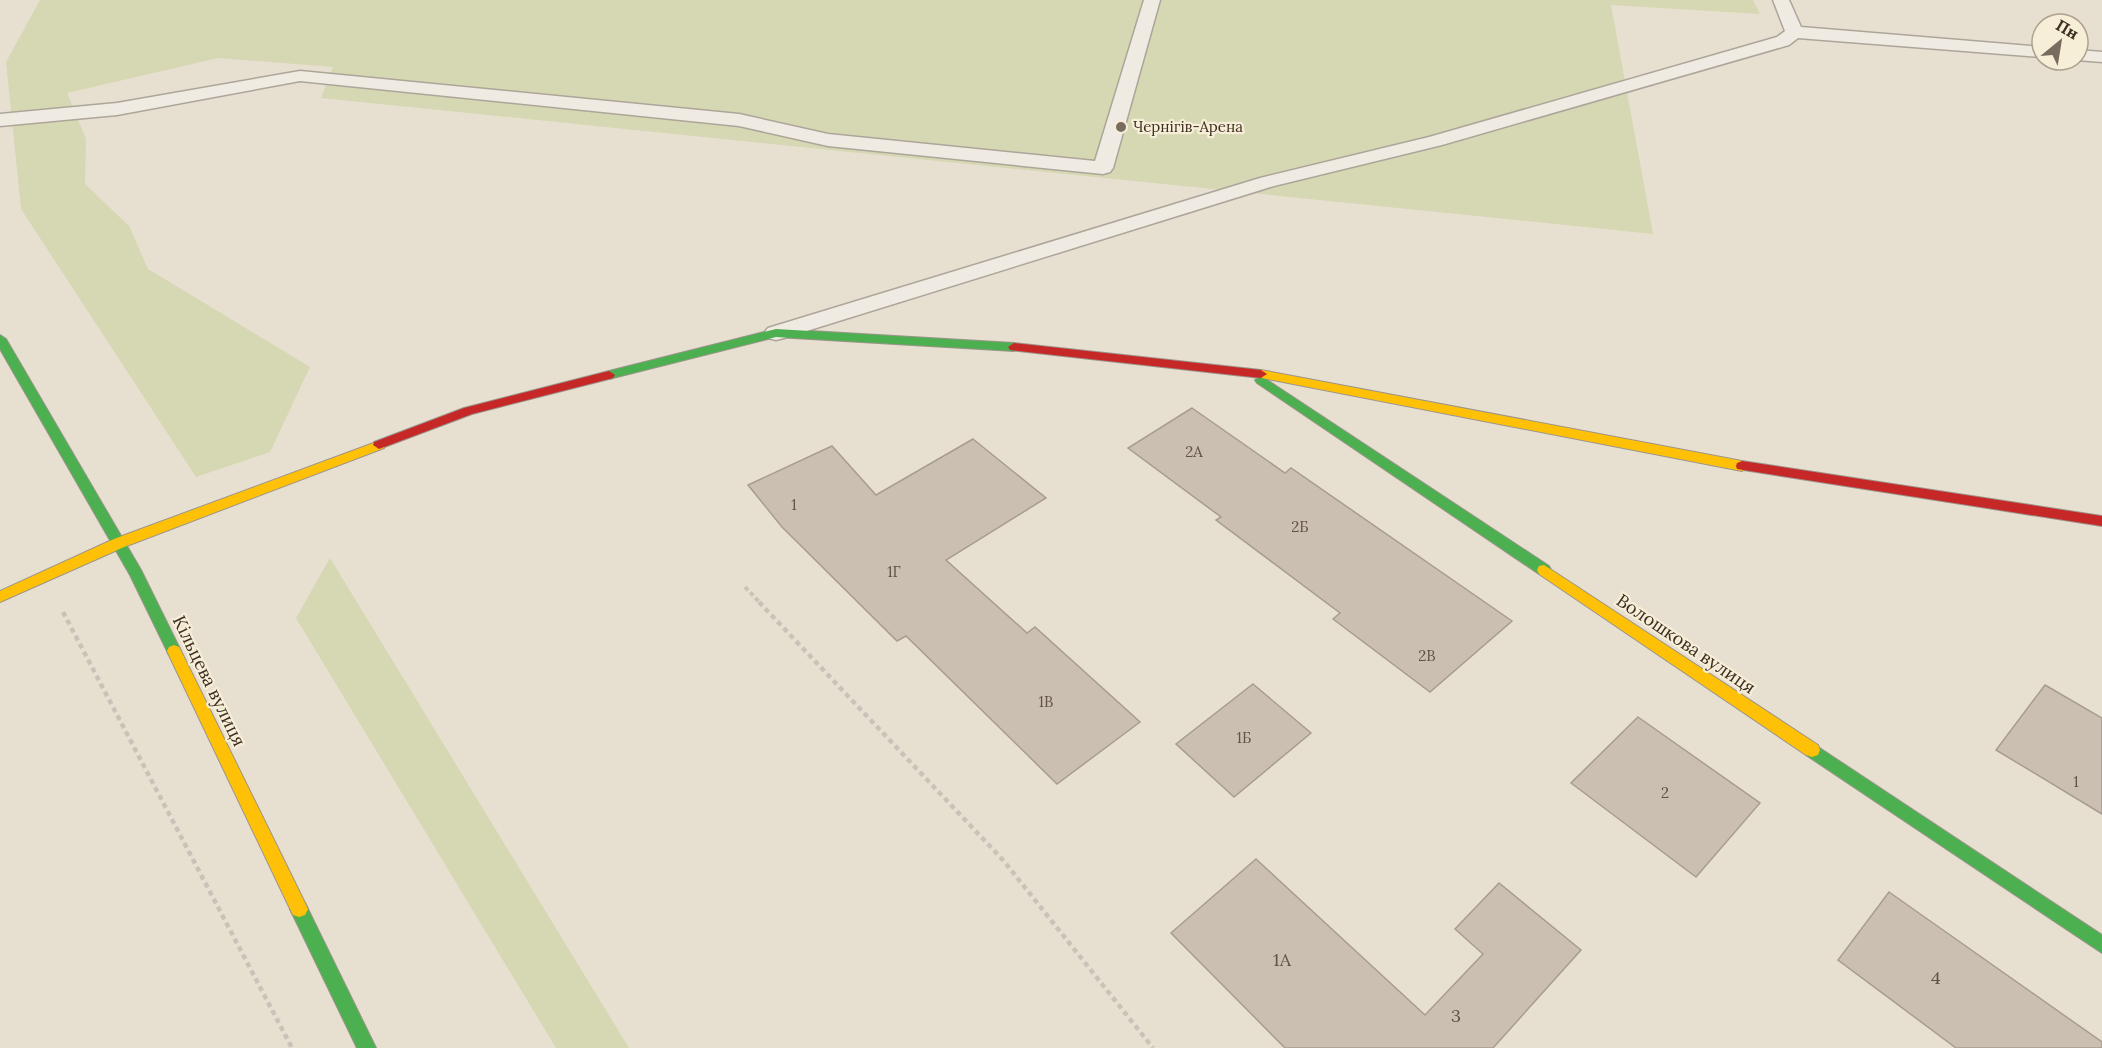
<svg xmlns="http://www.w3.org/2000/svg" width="2102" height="1048" viewBox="0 0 2102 1048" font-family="Lora,serif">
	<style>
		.green { fill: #d6d7b3 }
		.building { fill: #cbbfb2; stroke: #a89c90; stroke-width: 1.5 }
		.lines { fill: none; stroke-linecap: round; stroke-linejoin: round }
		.lane-casing { stroke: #ada599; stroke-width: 3 }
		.fast-casing { stroke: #9c958a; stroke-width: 2 }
		.slow-casing { stroke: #9c958a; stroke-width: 2 }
		.jam-casing { stroke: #9c958a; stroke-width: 2 }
		.path-far1 { stroke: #c8c2b9; stroke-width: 4; stroke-dasharray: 4.5 3; stroke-linecap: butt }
		.path { stroke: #c8c2b9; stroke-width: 4.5; stroke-dasharray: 5 4; stroke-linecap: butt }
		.lane { fill: #efebe3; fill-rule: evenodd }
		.fast { fill: #4caf50; fill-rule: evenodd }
		.slow { fill: #ffc107; fill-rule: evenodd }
		.jam { fill: #c62828; fill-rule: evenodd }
		.poi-dot { fill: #786c5e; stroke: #f7eed8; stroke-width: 2 }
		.labels { text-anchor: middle; stroke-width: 4.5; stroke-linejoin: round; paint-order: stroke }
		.far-poi-label { font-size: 15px; fill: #3d2e20; stroke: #f7eed8; text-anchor: start }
		.number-label { font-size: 15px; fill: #605244 }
		.street-label { font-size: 18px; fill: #3d2e20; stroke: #f7eed8 }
		.near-number-label { font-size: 18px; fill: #605244 }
	</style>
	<rect width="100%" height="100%" fill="#e7e0d1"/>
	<path class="green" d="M40,0h1713l7,14 -149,-9 42,229 -1332,-136 12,-31 -115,-9 -151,35 19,46 -1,45 44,42 19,43 162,98 -40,85 -74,25 -175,-268 -15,-147z
		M330,558l299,490h-73l-260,-430z"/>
	<path class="building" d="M1192,408l93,65 6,-5 221,153 -82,71 -97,-73 7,-6 -124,-93 5,-3 -93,-69z
		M973,439l73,59 -100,62 81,73 8,-6 105,95 -83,62 -151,-148 -9,5 -115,-114 -34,-42 84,-39 44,49z
		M1253,684l58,49 -77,64 -58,-53z
		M2045,685l57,33v96l-106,-64z
		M1638,717l122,86 -64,74 -125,-94z
		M1256,859l169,156 58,-61 -28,-25 44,-46 82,67 -88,98h-208l-114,-115z
		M1889,892l213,150v6h-146l-118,-88z"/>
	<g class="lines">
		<g class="lane-casing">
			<path id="lane" d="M1144,0h16l-47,168 -3,4 -7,2 -275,-28 -89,-20 -439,-45 -183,34 -117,11v-12l117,-11 183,-32 439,43 89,20 267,27z
				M1773,0h16l12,27 241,20v10l-244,-19 -9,7 -347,100 -168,41 -490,152 -8,2 -8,-2 -4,-5 4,-5 492,-150 169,-41 348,-100 8,-6z
				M2078,50l24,2v10l-25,-2z"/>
		</g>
		<g class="fast-casing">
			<path id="fast" d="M776,329l238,14 6,4 -6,4 -238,-14 -167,42 -6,-4 6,-4z
				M0,335l6,4 135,231 40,81 -2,4 -5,2 -5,-2 -39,-80 -130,-226z
				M1261,376l288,190 2,4 -2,4h-10l-282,-191 -2,-3z
				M1812,743l290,192v18l-296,-198 -2,-5 2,-5z
				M299,901l6,2 71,145h-19l-67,-139 3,-6z"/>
		</g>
		<g class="slow-casing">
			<path id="slow" d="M1261,370l481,91 6,5 -6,5 -485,-94 -2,-3z
				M379,441l5,1 1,3 -1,3 -260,99 -124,55v-11l114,-52z
				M1544,565l274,180 2,5 -2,5 -6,2 -6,-2 -267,-181 -2,-4 2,-4z
				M174,645l5,2 2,4 124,252 3,6 -3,6 -6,2 -6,-2 -126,-264 2,-4z"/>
		</g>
		<g class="jam-casing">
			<path id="jam" d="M1014,343l247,27 6,4 -6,4 -251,-28 -2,-3z
				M609,371l6,4 -2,3 -141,36 -93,35 -6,-4 1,-3 90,-34z
				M1742,461l360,55v10l-365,-57 -1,-3 1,-3z"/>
		</g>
		<path class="path-far1" d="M745,587l16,17"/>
		<path class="path" d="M759,602l244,258 150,188
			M63,612l229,436"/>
		<use href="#lane" class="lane"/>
		<use href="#fast" class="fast"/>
		<use href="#slow" class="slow"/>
		<use href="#jam" class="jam"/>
	</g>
	<circle class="poi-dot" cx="1121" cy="127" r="6"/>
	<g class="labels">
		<g class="far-poi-label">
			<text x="1133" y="132">Чернігів-Арена</text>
		</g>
		<g class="number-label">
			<text x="1194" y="457">2А</text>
			<text x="794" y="510">1</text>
			<text x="1300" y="532">2Б</text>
			<text x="894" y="577">1Г</text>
			<text x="1427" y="661">2В</text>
			<text x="1046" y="707">1В</text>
			<text x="1244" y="743">1Б</text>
			<text x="2076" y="787">1</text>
			<text x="1665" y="798">2</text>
		</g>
		<g class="street-label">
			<text transform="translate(1686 644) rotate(34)" y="6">Волошкова вулиця</text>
			<text transform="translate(209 681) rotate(64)" y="6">Кільцева вулиця</text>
		</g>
		<g class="near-number-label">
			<text x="1282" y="966">1А</text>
			<text x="1936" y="984">4</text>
			<text x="1456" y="1022">3</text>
		</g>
	</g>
	<g transform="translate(2060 42) rotate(30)"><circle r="28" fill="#f7eed8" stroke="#ada18e" stroke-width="1.5"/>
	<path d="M0-4.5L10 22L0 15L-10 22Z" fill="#786c5e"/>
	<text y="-9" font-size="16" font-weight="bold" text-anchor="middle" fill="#3d2e20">Пн</text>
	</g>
</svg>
